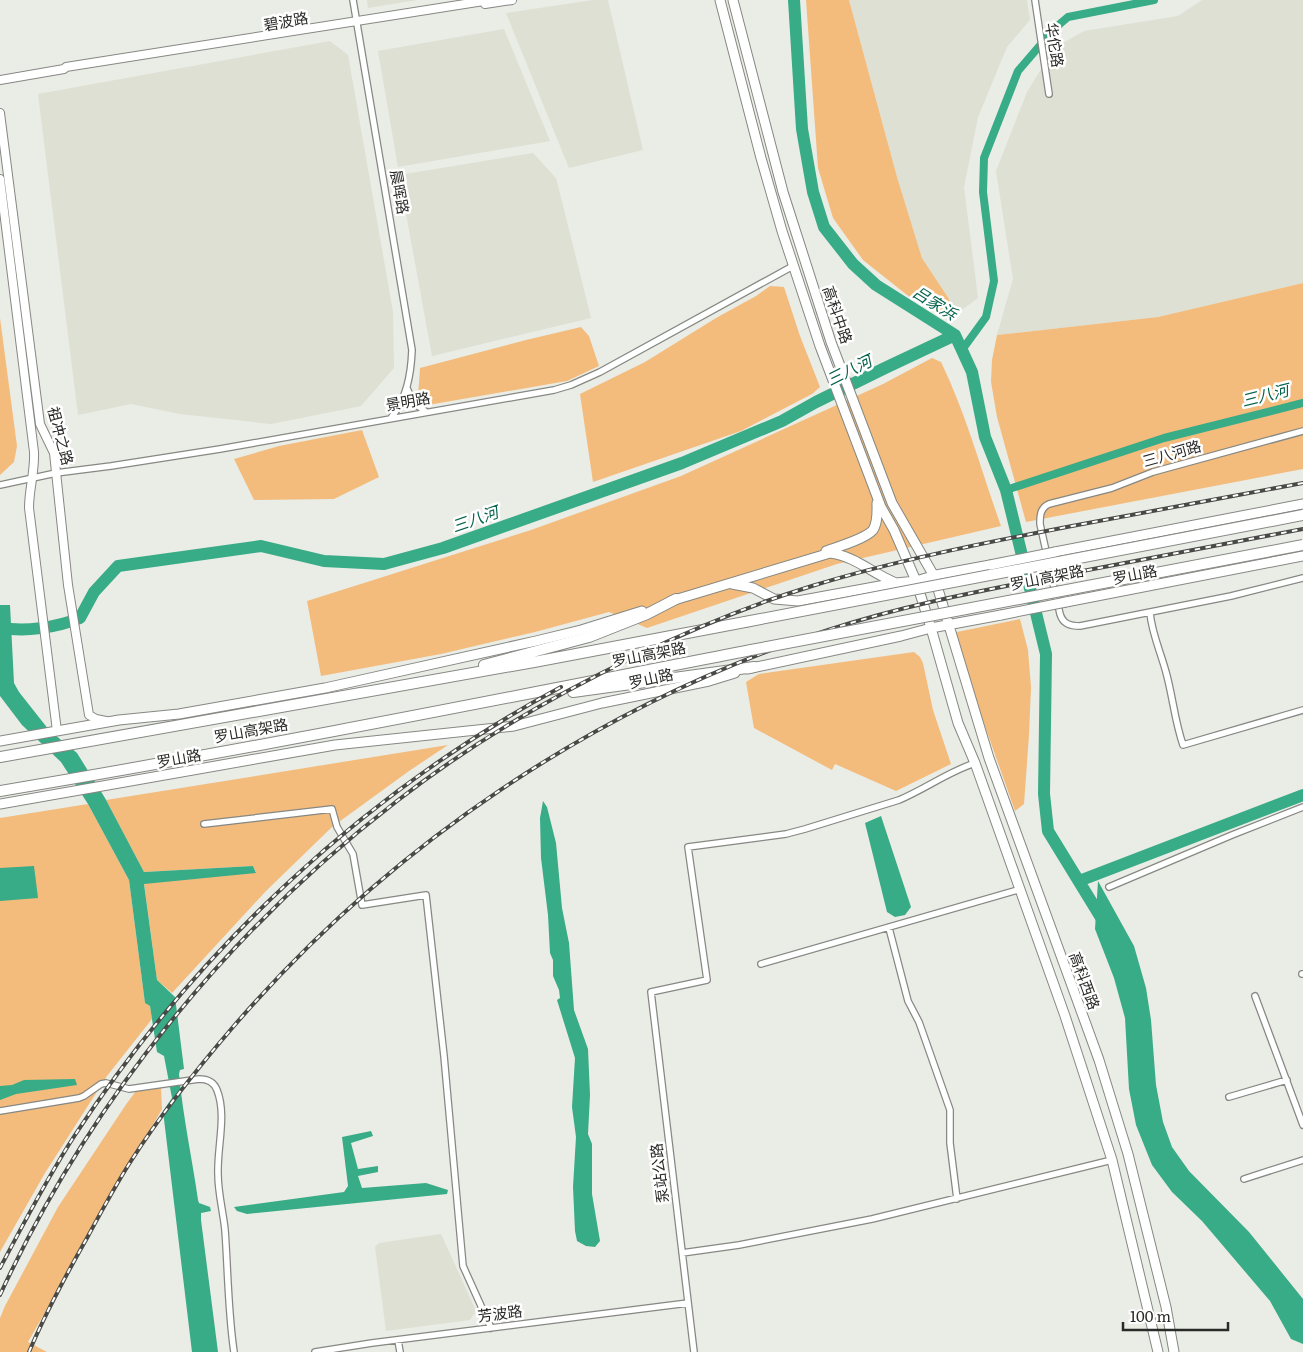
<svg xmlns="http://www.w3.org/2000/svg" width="1303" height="1352" viewBox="0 0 1303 1352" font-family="Literata,'Noto Sans SC',serif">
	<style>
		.built { fill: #dde0d3 }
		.green { fill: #f3bc7c }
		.water { fill: #38ab87 }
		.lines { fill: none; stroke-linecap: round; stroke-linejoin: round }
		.canal { stroke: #38ab87; stroke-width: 8 }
		.river { stroke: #38ab87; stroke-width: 12 }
		.street-casing { stroke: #868883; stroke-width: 8 }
		.secondary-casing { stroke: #868883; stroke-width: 10 }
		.primary-casing { stroke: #868883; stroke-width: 11 }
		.highway-casing { stroke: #868883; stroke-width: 12 }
		.street { stroke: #fff; stroke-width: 5.5 }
		.secondary { stroke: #fff; stroke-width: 8 }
		.primary { stroke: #fff; stroke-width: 9 }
		.highway { stroke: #fff; stroke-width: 10 }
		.rail-casing { stroke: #494946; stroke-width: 4 }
		.rail { stroke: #fff; stroke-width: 2; stroke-dasharray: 5.5; stroke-linecap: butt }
		.primary-bridge-casing { stroke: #868883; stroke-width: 11; stroke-linecap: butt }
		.highway-bridge-casing { stroke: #868883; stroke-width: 12; stroke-linecap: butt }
		.primary-bridge { stroke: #fff; stroke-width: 9 }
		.highway-bridge { stroke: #fff; stroke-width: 10 }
		.labels { text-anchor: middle; stroke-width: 5; stroke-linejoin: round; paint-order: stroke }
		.street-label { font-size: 15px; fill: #2a2a28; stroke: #fff }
		.water-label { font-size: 16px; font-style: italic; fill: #06634a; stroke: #fff }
	</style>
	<rect width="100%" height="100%" fill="#eaece6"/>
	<path class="built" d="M367,0h50l-49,8z
		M593,0h15l35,150 -74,18 -63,-155z
		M849,0h178l3,20 -23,27 -29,70 -14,70 14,111 -22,16 -7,-15 -27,-41 -25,-81z
		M1202,0h101v283l-145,34 -161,18 16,-56 -17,-108 31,-79 27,-44 30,-17 94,-15z
		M504,29l46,112 -152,26 -20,-116z
		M330,41l18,14 45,257 1,56 -33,38 -90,18 -91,-10 -49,-10 -53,11 -40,-321z
		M533,153l23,25 35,140 -159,38 -33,-181z
		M441,1234l35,77 -6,9 -84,11 -11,-84 4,-4z"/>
	<path class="green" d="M806,0h43l48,177 25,81 27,41 7,15h-15l-34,-19 -44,-35 -30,-42 -15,-50z
		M1303,283v186l-277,53 -29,-105 -6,-35 1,-22 5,-25 161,-18z
		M770,286l14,1 16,49 20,51 -8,7 -71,37 -148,51 -13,-88 65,-32 71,-44 40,-22z
		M0,318l17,128 -3,16 -14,13z
		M581,327l8,9 10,30 -32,15 -139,24 -10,-7 2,-30 106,-28z
		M932,358l9,4c26,54 40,108 60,164l-164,38 -190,64 -38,-16 -74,20 -94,22 -120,22 -14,-75 224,-71 150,-54 202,-92z
		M362,430l17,47 -45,22 -80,1 -20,-41 45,-13z
		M1020,619l8,31 3,37 -2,48 -5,69 -9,7 -63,-178z
		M914,652l6,5 3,6 10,47 18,54 -55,27 -61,-27 -3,6 -78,-42 -8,-46 13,-8z
		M448,745l-39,26 -77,56 -66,64 -94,102 -15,-13 -13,-97 112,-11 -3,-6 -109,6 -38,-72z
		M88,804l41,76 16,123 5,3 2,13 -45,57 -62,97 -45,79v-434z
		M161,1088l1,21 -134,233 19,10h-47v-34l5,-12 53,-99 69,-104 9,-12z"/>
	<path class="water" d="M0,605h10l4,78 5,9 30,38 28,23 28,45 39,74 109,-6 3,7 -112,11 13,96 18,17 9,72 -4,1 -1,4c4,43 13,84 19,126l1,3 11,4 1,4 -10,2v7l17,132h-26l-29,-241 9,-13 -8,-42 -7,-4 -7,-46 -5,-3 -16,-123 -41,-76 -27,-42 -39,-37 -22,-29z
		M543,801l4,6 9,36 6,65 7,35 5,67 14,39 2,46 -2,39 4,10v50l8,47 -5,6 -9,-1 -9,-5 -2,-10 -2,-44 3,-50 -4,-30 3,-49 -18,-58 3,-2 -1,-8 -6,-14v-16l-3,-7 -2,-38 -7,-57 -1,-40z
		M881,816l30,91 -6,8 -10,2 -8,-5 -22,-89z
		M34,866l4,32 -38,3v-33z
		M1098,881l36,65 12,42 5,32 5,65 7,37 9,25 17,24 60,61 54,67v45l-12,-5 -21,-38 -68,-80 -30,-29 -20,-27 -16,-40 -7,-36 -4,-71 -11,-40 -19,-49z
		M75,1079l2,6 -61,9 -16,6v-14l12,-1 12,-5z
		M371,1131l2,5 -22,7 7,26 20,-3v6l-20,4 4,12 64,-5 22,7 -1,4 -200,20 -10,-3 -3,-4 110,-15 4,-6 -6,-49z"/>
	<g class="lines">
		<path class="canal" d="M962,350l24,-33 8,-36 -11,-89 1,-34 34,-87 37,-43 13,-11 86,-17
			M1006,490l158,-52 139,-35"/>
		<path class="river" d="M794,0l8,129 11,63 11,35 29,37 23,21 79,50 17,37 13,65 21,53 40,164 -2,140 4,37 57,93
			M0,627c23,6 58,0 80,-9l14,-26 24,-26 143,-20 63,15 60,3 59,-16 239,-85 100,-42 34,-19 69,-34 70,-33
			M1079,881l224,-86"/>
		<g class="street-casing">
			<path id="street" d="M353,0l59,350c-1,24 -5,48 -21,68
				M1035,0l14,94
				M407,388l6,14 13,10
				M1303,431l-150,41 -41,16 -63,16c-9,4 -9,12 -9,20l20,90c3,10 10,12 20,12l151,-30 72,-18
				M0,485l56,-12 55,-7 109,-17 334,-59 17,-5 29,-13 193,-106
				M1150,613c2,22 12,42 17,63 6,23 8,46 16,69l120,-35
				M204,824l128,-15 5,18 16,27 9,51 64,-10 18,161 19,210 28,62
				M1109,887l123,-52 71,-28
				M889,928l19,73 11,21 31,88v33l7,56
				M761,964l260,-75
				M1302,974h1
				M1255,996l48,129
				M1229,1097l58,-17
				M0,1111l79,-13 5,-2 17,-12 5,-1 23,6 70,-10c9,0 15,3 18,11 10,25 0,57 1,84 0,19 5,37 7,56 3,41 3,81 9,122
				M1244,1179l59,-19
				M682,1253l57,-8 133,-26 240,-59
				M398,1340l2,12
				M315,1352l57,-9 316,-40
				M694,1352l-43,-360 56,-12 -19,-133 98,-13 19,-5 94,-29c26,-11 49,-28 76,-37"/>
		</g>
		<g class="secondary-casing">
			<path id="secondary" d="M485,4l27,-4
				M0,80l64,-11 2,-2 424,-67
				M0,113l40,311 14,29 14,132 21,130 7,4 10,2
				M0,179l34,273c1,19 -5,37 -5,56l28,223"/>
		</g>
		<g class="primary-casing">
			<path id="primary" d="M720,0l41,158 21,73 38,115 61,161 13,23 22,51 15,47 27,95 17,40 90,253 47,144 46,192
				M733,0l50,192 48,150 61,161 42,73 55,182 110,302 29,94 38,153 8,45
				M826,551c11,-4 39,-12 47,-21 5,-8 4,-19 4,-27
				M1055,552l248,-48
				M732,584l21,4 21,11 24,2 98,-18 20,-2 20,-6 54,-10
				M671,601l159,-48c25,3 43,21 66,30
				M1066,602l237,-46
				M747,669l154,-33 30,-8 70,-13
				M0,741l119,-21 60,-6 146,-26 211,-47 45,-11 61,-19
				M0,804l335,-59 179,-19 88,-23 107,-22 26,-8"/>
		</g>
		<g class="highway-casing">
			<path id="highway" d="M484,665l105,-28 58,-23 29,-15
				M573,692l181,-25
				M0,757l534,-95 211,-40
				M0,791c251,-42 501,-92 751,-141"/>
		</g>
		<use href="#street" class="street"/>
		<use href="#secondary" class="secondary"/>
		<use href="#primary" class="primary"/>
		<use href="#highway" class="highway"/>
		<g class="rail-casing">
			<path id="rail" d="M0,1268c24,-45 47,-90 75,-133 122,-186 290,-343 486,-448
				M0,1295c89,-193 229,-365 397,-494 72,-56 152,-103 235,-143 58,-28 118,-53 180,-72 85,-26 172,-43 260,-60 77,-14 154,-29 231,-43
				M29,1352c17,-40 37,-77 58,-114 14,-26 28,-52 44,-77 30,-47 65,-91 102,-134 157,-182 363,-321 592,-396 79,-26 160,-41 242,-57 79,-15 157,-30 236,-45"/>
		</g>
		<use href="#rail" class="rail"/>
		<g class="primary-bridge-casing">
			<path id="primary-bridge" d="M990,565l65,-13
				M1001,615l65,-13"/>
		</g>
		<g class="highway-bridge-casing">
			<path id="highway-bridge" d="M745,622l558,-107
				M751,650l552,-105"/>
		</g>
		<use href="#primary-bridge" class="primary-bridge"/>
		<use href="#highway-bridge" class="highway-bridge"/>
	</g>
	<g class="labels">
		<g class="street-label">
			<text transform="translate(286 22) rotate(-10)" y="5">碧波路</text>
			<text transform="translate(1054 45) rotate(81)" y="5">华佗路</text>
			<text transform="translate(399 192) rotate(80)" y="5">晨晖路</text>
			<text transform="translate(837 315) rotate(71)" y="5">高科中路</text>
			<text transform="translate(408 402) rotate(-10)" y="5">景明路</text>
			<text transform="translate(60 436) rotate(75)" y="5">祖冲之路</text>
			<text transform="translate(1172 454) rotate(-16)" y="5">三八河路</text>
			<text transform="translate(1135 575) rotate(-11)" y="5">罗山路</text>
			<text transform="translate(1047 578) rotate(-11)" y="5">罗山高架路</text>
			<text transform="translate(649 655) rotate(-11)" y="5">罗山高架路</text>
			<text transform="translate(651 679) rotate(-12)" y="5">罗山路</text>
			<text transform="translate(251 731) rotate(-10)" y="5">罗山高架路</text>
			<text transform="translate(179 759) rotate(-10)" y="5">罗山路</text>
			<text transform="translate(1084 981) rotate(70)" y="5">高科西路</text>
			<text transform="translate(660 1173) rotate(-97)" y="5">泵站公路</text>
			<text transform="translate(500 1314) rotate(-7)" y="5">芳波路</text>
		</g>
		<g class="water-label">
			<text transform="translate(935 303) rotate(32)" y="6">吕家浜</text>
			<text transform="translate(849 370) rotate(-26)" y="6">三八河</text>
			<text transform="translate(1265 395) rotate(-14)" y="6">三八河</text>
			<text transform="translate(475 519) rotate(-19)" y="6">三八河</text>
		</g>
	</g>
	<path d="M1123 1322v8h105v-8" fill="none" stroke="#2a2a28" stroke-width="2.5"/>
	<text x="1130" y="1322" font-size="15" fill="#2a2a28" stroke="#ffffff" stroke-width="4" paint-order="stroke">100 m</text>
</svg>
